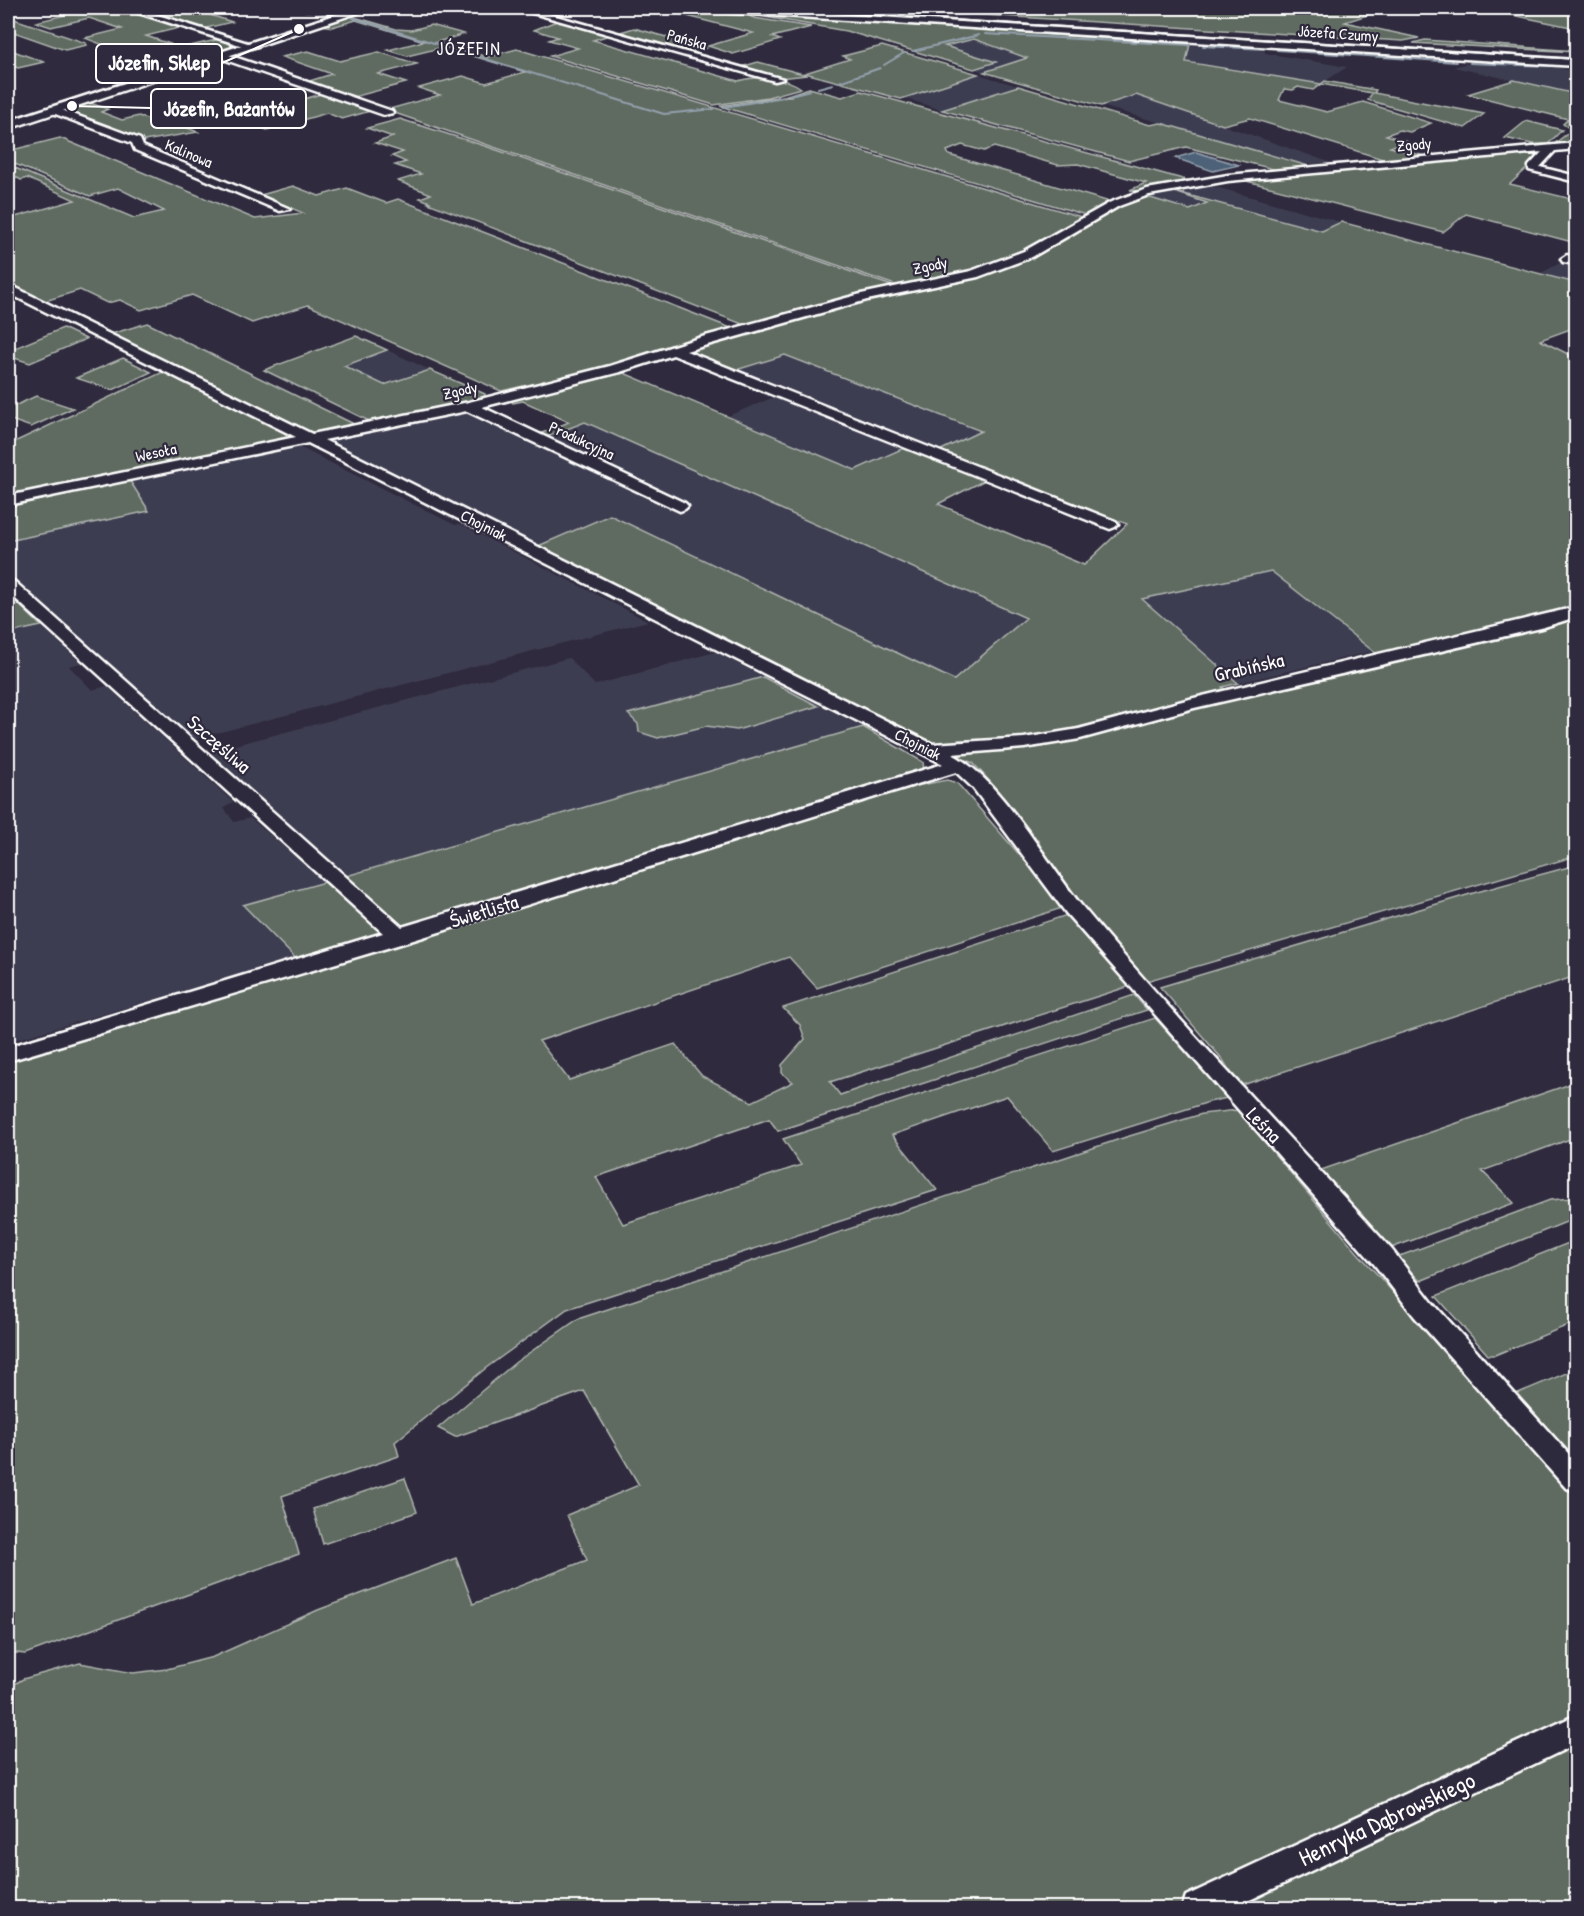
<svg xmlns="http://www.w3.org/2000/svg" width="1584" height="1916" viewBox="0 0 1584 1916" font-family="'Patrick Hand',sans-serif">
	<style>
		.built { fill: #3e3c51 }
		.green { fill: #5f6b60; stroke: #afb5b0; stroke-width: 1.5 }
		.water { fill: #4d6278; stroke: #94a1ae; stroke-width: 1.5 }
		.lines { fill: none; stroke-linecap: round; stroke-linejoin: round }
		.stream { stroke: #94a1ae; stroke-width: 2 }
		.minor-casing { stroke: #fff; stroke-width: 5 }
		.tertiary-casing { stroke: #fff; stroke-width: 5 }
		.minor { fill: #2f2a3d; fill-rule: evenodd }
		.tertiary { fill: #2f2a3d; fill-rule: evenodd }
		.rail { stroke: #fff; stroke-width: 2 }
		.labels { text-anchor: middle; stroke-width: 4.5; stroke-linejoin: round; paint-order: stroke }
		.far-street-label { font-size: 16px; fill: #fff; stroke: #2f2a3d }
		.far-quarter-label { font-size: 18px; letter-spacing: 1.5px; fill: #fff; stroke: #2f2a3d }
		.street-label { font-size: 20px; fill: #fff; stroke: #2f2a3d }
		.near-street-label { font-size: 24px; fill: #fff; stroke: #2f2a3d }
		.leader { fill: none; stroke: #fff; stroke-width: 2 }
		.callout-dot { fill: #fff; stroke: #2f2a3d; stroke-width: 2 }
		.callout { fill: #2f2a3d; stroke: #fff; stroke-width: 2 }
		.callout-label { font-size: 21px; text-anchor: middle; font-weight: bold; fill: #fff }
	</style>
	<rect width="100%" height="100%" fill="#2f2a3d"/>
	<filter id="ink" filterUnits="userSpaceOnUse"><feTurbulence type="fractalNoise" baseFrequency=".0167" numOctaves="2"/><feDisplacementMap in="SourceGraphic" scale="12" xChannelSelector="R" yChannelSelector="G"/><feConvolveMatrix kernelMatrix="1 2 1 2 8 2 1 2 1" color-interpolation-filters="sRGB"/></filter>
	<g filter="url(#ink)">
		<path class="built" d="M974,39l54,19 -44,14 -10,-3 21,-7 -51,-17z
			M1190,45l75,6v2l82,14 -26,17 -135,-23z
			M1469,63l82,3 25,6v22l-123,-27z
			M978,74l40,12 -76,24 -38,-12z
			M1136,95l196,68 -27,1 -204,-58z
			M1205,184l136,38 -19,9 -150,-41z
			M1169,190l12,5 27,8 -18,7 -46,-14z
			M1566,260l10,3v20l-35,-10z
			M387,350l43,20 -46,15 -41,-19z
			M785,355l197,76 -43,20 -203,-81z
			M779,395l127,52 -51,23 -127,-54z
			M461,413h10l185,86 -3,2 19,8 14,-6 -142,-65 40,-16 442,197 -72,61 -343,-165 -73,31 -211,-105z
			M297,446l158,79 5,-1 188,97 -458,119 -182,-168v-31l140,-30 -18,-30z
			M1271,571l103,80 -136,32 -97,-84z
			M41,626l40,37 -12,3 23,24 15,-4 126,116 -9,6 10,14 16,-4 75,64 -82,23 52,53 -287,84v-409z
			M715,652l148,75 -517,149 -141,-123 364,-95 26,27z"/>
		<path class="green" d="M57,8h62l64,19 -37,9 24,8 -41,11 -44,-17 37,-9 -33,-11 -38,9 -15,-5 37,-9z
			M134,8h54l44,14 -30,7z
			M656,8l88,6 10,4 57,9 -39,10 8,3 -47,14 -25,-8 45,-13z
			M872,8h499l12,2 -38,12 74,16 -16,3 -51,-3z
			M1475,8h101v20l-88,-18z
			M754,15l436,29 -4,18 135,22 4,-3 51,9 -2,3 110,21 -19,14 -97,-28 4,-7 -51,-9 -8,6 -15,-3 -5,3 -9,-1 -5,11 48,12 36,-10 68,21 -21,9 -10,-2 -14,5 20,6 -16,6 42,11 -43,3 -139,-43 -27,7 -87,-30 -35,11 -117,-34 43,-14 -53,-19 -29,7 51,16 -22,7 -128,-38z
			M351,16l45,13 15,1 20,-5 33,9 -27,8 50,15 30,-8 568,169c-59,38 -116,54 -184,69l-515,-177 54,-15 -21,-7 44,-12 23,7 39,-11 -81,-25 -37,9 -19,-6 36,-9 -68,-21 -24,7 -9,-2z
			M8,17l78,26 1,2 -22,5 -57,-20z
			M559,20l51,15 -17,5 145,41c18,-5 47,-5 63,7l-33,9 -54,8 -164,-49 28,-8 -29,-8 9,-3 -24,-7z
			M634,28l72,20 -18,5 -71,-20z
			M220,39l18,8 -31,10 -25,-9z
			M1425,40l151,11v1l-163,-9z
			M882,46l96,28 -77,25 -96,-26 45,-14 -7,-3z
			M8,49l36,13 -26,6 -10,-4z
			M308,51l32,10 39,-9 38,12 -39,10 28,9 -56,15 -44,-16 26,-8 -50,-17z
			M758,62l49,13 -27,3 -39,-11z
			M1514,80l62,14v38l-3,8 3,4 -15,2 -7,-2 18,-14 -9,-6 5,-5 -100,-25z
			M1018,86l132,39 11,-2 151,44 -35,3 -91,-23 -57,14 -187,-51z
			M809,88l33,9 19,-6 329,90 -47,10 -13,-1 16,-7 -68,-19 -20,1 -64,-18 -10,4 -22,-6 -15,6 2,4 161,47 -21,14 -369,-110 63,-10h9l-5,-1z
			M324,93l50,17 -32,9 -15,-6 -60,17 -29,-11z
			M87,102l21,7 -7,3 21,8 17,-4 12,5 10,-3 37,14 -54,9 -80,-32z
			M400,119l85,27 410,141 -145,40 -322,-124 2,-1 -10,-4 11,-4 -33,-13 23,-7 -26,-9 11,-3 -14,-6 11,-4 -28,-9 18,-6 -26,-9z
			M1526,121l36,9 -14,14h-16l-27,-6z
			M60,138l195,81 48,-6 -42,-18 32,-9 26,10 28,-8 39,15 12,-4 338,131 -57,16 -2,-2 -78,25 -98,22 -193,-86 -56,18 -60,-28 -51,15 -21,-10 -13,3 -27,-13 -38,12 -34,-18v-65l67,-19 -48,-22 -6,2 -13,-7v-8l126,53 30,-7 -46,-23 -28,8 -82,-35v-10z
			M1541,152l3,1 -34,31 66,16v43l-110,-29 -23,18 -208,-54z
			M1169,190l153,41 19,-9 235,61v44l-36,13 36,18v248l-198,49 -107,-84 -129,28 96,84 -16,4 4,3 -191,48 -76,2 -23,5 -398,-199 72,-31 344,165 72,-62 -441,-196 -41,16 -7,-3 32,-13 -46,-21 -10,2 -4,-4 115,-26 231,97 51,-23 81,32 -49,25 146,61 43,-41 -15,-6 -3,1 -170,-68 42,-20 -196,-76 -52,16 -50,-20 175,-50 165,-41 45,-22 53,-33 23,-9 46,14 17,-7z
			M147,323l211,103 -42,7 -12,-2 -196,-96z
			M63,328l23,11 -56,24 -22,-7v-5z
			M356,336l31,14 -43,16 40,19 46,-15 55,24 -1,4 -113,24 -107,-52z
			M123,358l28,14 -38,18 -37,-12z
			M165,371l127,65 -5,3 -279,57v-51z
			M36,396l37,12 -42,19 -23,-8v-10z
			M130,481l19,30 -141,30v-36z
			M8,594l33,32 -33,7z
			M1576,616v240l-433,126 -53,-63 -47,-63 -4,-14 -46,-57 -20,-22 -20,-8 65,-8 17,1 49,-10 160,-43z
			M763,677l55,29 -81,24 -31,-4 -48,12 -19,-6 -1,-8 -10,-10z
			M863,727l60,35 1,8 -521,157 -57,-51z
			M947,780l10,3 108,124 -248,81 -28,-31 -250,84 30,39 106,-36 27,32 50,26 41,-20 -11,-9v-8l23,-26 -5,-14 -17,-17 287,-94 60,72 -300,96 10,13 294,-100 13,15 -369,121 -9,-12 -173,58 27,47 178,-59 -18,-26 372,-121 72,80 -18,4 -156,49 -46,-55 -115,39 45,55 -370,119 -81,59 -91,74 4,14 -117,40 17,58 -274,100 -17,-2v-593l903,-272z
			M1576,865v111l-337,110 -16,-26 -63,-73 317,-95z
			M325,882l57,51 -87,25 -52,-53z
			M1576,1082v55l-94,34 32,32 -123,45 -70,-78z
			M1238,1110l119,142 219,244v412h-1568v-220l15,-9 57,-16 53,10 34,-4 46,-12 105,-47 138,-52 17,46 114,-44 -20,-45 72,-30 -55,-94 -129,46 -17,-9 78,-66 62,-43 545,-181 79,-24z
			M1572,1198l4,1v19l-156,63 -23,-24 153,-57z
			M1576,1240v82l-81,33h-7l-52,-59z
			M1576,1369v100l-65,-73z
			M405,1478l12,34 -94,32 -10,-35z"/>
		<path class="water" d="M1196,152l43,13 -26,6 -38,-13z"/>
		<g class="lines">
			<path class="stream" d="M283,8l55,6
				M353,18l311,96 50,-5
				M985,34l205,11
				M1203,46l61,3
				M1277,50l179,12
				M913,51l66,-16
				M1470,63l106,4
				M884,65l20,-12
				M839,82l41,-14
				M818,88l15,-4
				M790,95l20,-5
				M724,107l60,-10"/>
			<g class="minor-casing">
				<path id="minor" d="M123,8h12l119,37 -8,2z
					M515,8h12l256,71 -8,2z
					M698,8h38l840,52v6l-874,-55z
					M220,52l172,59 1,2 -9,2 -167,-58 -2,-2z
					M54,107l86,32 3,7 147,63 -10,2 -145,-61 -3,-7 -82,-31v-4z
					M1576,143v6l-21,2 -15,16 36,9v6l-47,-12v-4l13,-14 -314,29 -79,14 -30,11 -87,51 -54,20 -111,23 -181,51 429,170 3,3 -3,3 -5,2 -437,-174 -53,17 -138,35 203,96 3,3 -3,3 -5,2 -213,-100 -143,29 609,304 91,-6 55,-9 111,-30 386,-92v10l-35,11 -347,80 -114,31 -56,9 -72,6c48,25 93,107 129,151 98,119 208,230 311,345l40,52 144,160v29l-10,-3 -152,-172 -40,-52 -308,-351 -93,-125 -17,-16 -549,170 -399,119v-14l375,-114 -375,-341v-13l6,2 388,346 541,-163 -635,-321 -300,62v-9l288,-59 -288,-144v-9l304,150 157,-32 141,-36 92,-29 159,-43 110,-23 53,-20 87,-49 36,-13 81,-14z
					M1567,255l9,3v6l-13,-2 -2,-3z
					M1576,1715v29l-343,164h-51l4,-12z"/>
			</g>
			<g class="tertiary-casing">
				<path id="tertiary" d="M356,8h16l-364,121v-8z"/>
			</g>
			<use href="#minor" class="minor"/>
			<use href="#tertiary" class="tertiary"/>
			<path class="rail" d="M764,8l812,51"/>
		</g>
	</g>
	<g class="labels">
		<g class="far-street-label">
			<text transform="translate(1338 33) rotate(4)" y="6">Józefa Czumy</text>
			<text transform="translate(687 39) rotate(16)" y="6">Pańska</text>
			<text transform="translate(1414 144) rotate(-5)" y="6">Zgody</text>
			<text transform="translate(189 153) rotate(23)" y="6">Kalinowa</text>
			<text transform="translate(930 265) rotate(-12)" y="6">Zgody</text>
			<text transform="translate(460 390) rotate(-13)" y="6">Zgody</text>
			<text transform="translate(582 440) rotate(25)" y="6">Produkcyjna</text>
			<text transform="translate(156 452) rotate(-12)" y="6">Wesoła</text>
			<text transform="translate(484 525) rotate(27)" y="6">Chojniak</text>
			<text transform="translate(918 744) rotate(27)" y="6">Chojniak</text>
		</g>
		<g class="far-quarter-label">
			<text x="469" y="55">JÓZEFIN</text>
		</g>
		<g class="street-label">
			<text transform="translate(1249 667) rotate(-13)" y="7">Grabińska</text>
			<text transform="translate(219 744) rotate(41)" y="7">Szczęśliwa</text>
			<text transform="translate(484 911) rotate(-17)" y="7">Świetlista</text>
			<text transform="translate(1264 1125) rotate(46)" y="7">Leśna</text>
		</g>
		<g class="near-street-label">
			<text transform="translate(1387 1819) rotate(-25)" y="8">Henryka Dąbrowskiego</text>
		</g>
	</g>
	<path class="leader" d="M299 29L222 63M72 106L151 108"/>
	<g class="callout-dot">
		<circle cx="299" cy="29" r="6"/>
		<circle cx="72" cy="106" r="6"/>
	</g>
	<g class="callout">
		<rect x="96" y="44" width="126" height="39" rx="6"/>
		<rect x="151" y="89" width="155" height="39" rx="6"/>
	</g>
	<g class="callout-label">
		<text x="159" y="70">Józefin, Sklep</text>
		<text x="229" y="116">Józefin, Bażantów</text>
	</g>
	<rect width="1584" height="1916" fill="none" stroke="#2f2a3d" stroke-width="30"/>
	<rect x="15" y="15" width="1554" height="1886" fill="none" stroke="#fff" stroke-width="2" filter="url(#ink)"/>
</svg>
